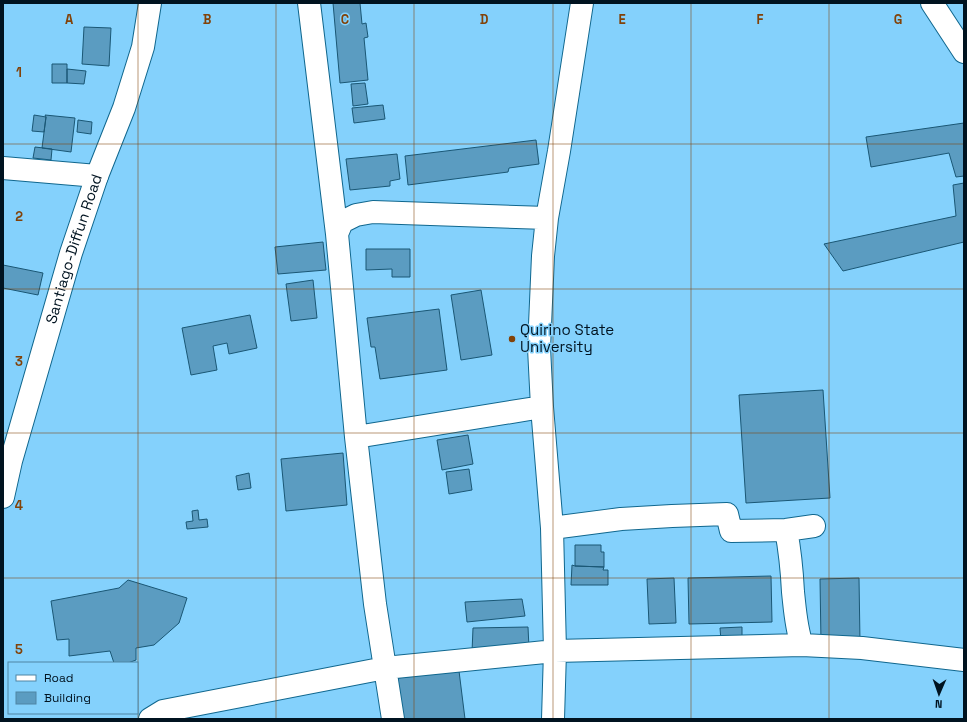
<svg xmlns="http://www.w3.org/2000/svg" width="967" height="722" viewBox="0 0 967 722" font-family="'Space Grotesk',sans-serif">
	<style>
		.building { fill: #5b9cc1; stroke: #1a5775 }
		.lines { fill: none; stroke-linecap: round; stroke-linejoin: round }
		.minor-casing { stroke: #10678e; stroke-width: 24 }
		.major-casing { stroke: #10678e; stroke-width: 24 }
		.minor { stroke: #fff; stroke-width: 22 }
		.major { stroke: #fff; stroke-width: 22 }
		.grid { fill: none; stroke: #824208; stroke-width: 1; stroke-opacity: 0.55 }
		.poi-dot { fill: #824208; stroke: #84d1fc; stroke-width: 1.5 }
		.labels { text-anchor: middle; stroke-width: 3; stroke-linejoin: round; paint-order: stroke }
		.street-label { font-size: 15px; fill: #001320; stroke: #84d1fc }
		.poi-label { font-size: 15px; fill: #001320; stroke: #84d1fc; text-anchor: start }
		.grid-label { font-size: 13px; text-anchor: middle; font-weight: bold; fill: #824208; stroke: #84d1fc; stroke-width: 3; stroke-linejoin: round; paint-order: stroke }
	</style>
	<rect width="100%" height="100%" fill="#84d1fc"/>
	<path class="building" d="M333,3h27l2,21 4,-1 2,14 -4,1 4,42 -28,3z
		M84,27l27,1 -2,38 -27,-2z
		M52,64h15v19h-15z
		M67,69l19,2 -2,13 -17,-1z
		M365,83l3,21 -15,2 -2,-22z
		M383,105l2,14 -31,4 -2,-15z
		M34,115l12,2 -2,15 -12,-1z
		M45,115l30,3 -4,34 -29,-4 4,-31z
		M78,120l14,2 -1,12 -14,-2z
		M964,123v53l-8,1 -7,-24 -78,14 -5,-30z
		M536,140l3,24 -30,4 -1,4 -100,13 -3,-29z
		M35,147l17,2 -1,11 -18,-2z
		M397,154l3,25 -10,2v5l-40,4 -4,-31z
		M964,183v59l-121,29 -19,-27 132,-28 -3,-31z
		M323,242l3,28 -48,4 -3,-27z
		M366,249h44v28h-18v-8l-26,1z
		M3,265l40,8 -5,22 -35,-7z
		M313,280l4,38 -26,3 -5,-37z
		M481,290l11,65 -31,5 -10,-65z
		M439,309l8,61 -67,9 -5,-32h-4l-4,-29z
		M250,315l7,33 -28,6 -2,-11 -14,3 4,24 -26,5 -9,-47z
		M823,390l7,108 -84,5 -7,-108z
		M468,435l5,29 -31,6 -5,-30z
		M343,453l4,52 -61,6 -5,-52z
		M469,469l3,21 -23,4 -3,-22z
		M249,473l2,15 -13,2 -2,-14z
		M198,510l1,10 8,-1 1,8 -21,2 -1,-7 7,-1 -1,-10z
		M575,545h26v7h3v15l-29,-1z
		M572,565l3,1 29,1 -1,3h5v15h-37z
		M771,576l1,46 -83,2 -1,-46z
		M674,578l2,45 -27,1 -2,-45z
		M859,578l1,64 -39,1 -1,-64z
		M128,580l59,18 -8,25 -25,22 -18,3v12l-8,3h-14l-4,-12 -41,5v-17l-12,1 -6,-39 68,-13z
		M522,599l3,17 -58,6 -2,-20z
		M528,627l1,21 -57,4 1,-24z
		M742,627v13l-21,1 -1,-13z
		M459,671l6,48h-63l-5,-41z"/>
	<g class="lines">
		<g class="minor-casing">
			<path id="minor" d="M309,3l28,231
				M932,3l32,49
				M3,168l94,8
				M356,437l186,-30
				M552,528l69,-9 51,-3 55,-2 4,17 55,-1 28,-4
				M786,530c4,21 6,42 7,62 2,18 3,36 9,53
				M150,719l13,-8 222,-43 170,-17 247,-6 60,3 102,12
				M393,719l-18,-115 -19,-167 -19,-203 5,-12 14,-7 17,-3 174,6
				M553,719l2,-68 -3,-123 -10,-121 -3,-59 4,-92 4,-38 12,-67 23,-148"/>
		</g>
		<g class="major-casing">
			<g id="major">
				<path id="s1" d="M3,497l8,-36 60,-208 26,-77 27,-68 19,-61 7,-44"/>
			</g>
		</g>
		<use href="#minor" class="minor"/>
		<use href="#major" class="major"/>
	</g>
	<path class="grid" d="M138,3v716M276,3v716M414,3v716M553,3v716M691,3v716M829,3v716M3,144h961M3,289h961M3,433h961M3,578h961"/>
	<circle class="poi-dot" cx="512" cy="339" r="4"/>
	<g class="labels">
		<g class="street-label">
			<text dy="5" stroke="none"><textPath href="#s1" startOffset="258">Santiago-Diffun Road</textPath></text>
		</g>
		<g class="poi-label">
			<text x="520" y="335">Quirino State<tspan x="520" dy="17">University</tspan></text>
		</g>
	</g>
	<g class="grid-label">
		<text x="69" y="24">A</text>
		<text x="207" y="24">B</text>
		<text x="345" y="24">C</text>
		<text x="484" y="24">D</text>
		<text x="622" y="24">E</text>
		<text x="760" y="24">F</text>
		<text x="898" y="24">G</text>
		<text x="19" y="77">1</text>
		<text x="19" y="221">2</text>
		<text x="19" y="366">3</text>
		<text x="19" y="510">4</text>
		<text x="19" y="654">5</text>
	</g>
	<rect width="967" height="722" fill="none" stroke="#001320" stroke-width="8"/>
	<rect x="8" y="662" width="130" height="52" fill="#84d1fc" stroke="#4f85a4"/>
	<rect x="16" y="675" width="20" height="6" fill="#ffffff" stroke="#4f85a4"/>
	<text x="44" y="682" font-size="12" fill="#001320">Road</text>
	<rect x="16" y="692" width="20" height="12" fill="#5b9cc1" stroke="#4f85a4"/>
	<text x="44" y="702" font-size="12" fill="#001320">Building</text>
	<g transform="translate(939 694) rotate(182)" stroke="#84d1fc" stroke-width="3" paint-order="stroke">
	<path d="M0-3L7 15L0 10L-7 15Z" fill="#001320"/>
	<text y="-6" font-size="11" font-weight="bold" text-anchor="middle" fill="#001320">N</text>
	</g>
</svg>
